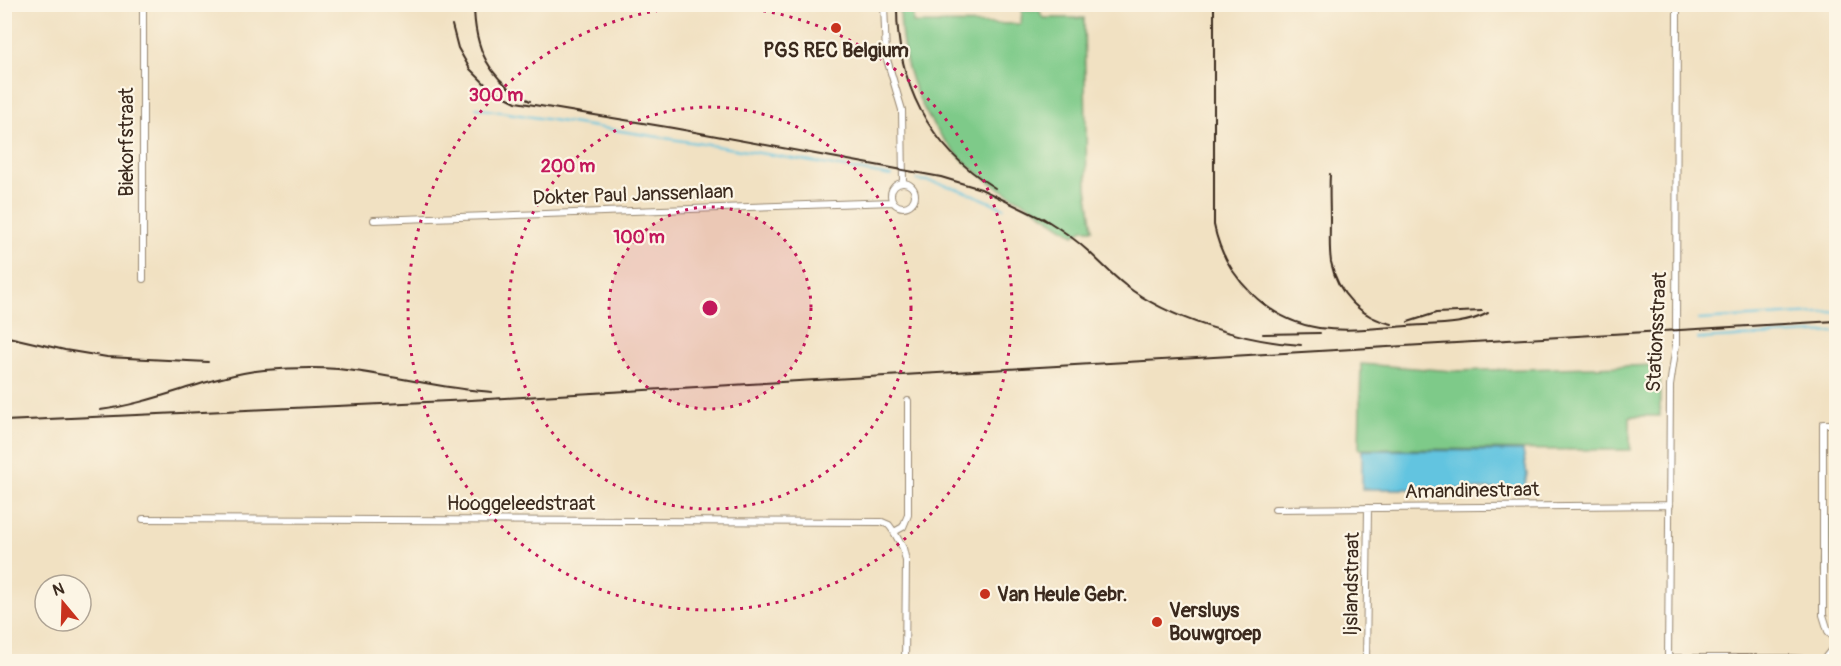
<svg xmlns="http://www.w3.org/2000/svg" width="1841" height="666" viewBox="0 0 1841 666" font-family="Pangolin,sans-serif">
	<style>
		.green { fill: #7eca89; stroke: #5c7a54; stroke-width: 1.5 }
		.water { fill: #62c4e0; stroke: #4e777f; stroke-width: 1.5 }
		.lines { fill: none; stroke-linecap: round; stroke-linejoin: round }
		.stream { stroke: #62c4e0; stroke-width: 2 }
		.minor-casing { stroke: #968670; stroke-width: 8 }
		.minor { stroke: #fff; stroke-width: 6 }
		.rail { stroke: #3b2a1e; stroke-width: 2 }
		.ring { fill: none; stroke: #c2185b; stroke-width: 3; stroke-dasharray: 3 6 }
		.poi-dot { fill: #c8321e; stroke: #fcf5e5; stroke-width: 2 }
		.labels { text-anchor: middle; stroke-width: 4.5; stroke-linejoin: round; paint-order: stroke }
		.poi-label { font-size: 20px; font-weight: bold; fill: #3b2a1e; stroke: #fcf5e5; text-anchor: start }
		.street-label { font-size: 20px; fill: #3b2a1e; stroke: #fcf5e5 }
		.centre { fill: #c2185b; stroke: #fcf5e5; stroke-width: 3 }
		.ring-label { font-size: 18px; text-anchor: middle; font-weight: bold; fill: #c2185b; stroke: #fcf5e5; stroke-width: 4.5; stroke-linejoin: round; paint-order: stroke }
	</style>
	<rect width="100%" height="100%" fill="#fcf5e5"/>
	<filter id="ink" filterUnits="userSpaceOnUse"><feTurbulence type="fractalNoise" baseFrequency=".0167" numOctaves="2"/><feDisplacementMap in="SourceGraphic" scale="12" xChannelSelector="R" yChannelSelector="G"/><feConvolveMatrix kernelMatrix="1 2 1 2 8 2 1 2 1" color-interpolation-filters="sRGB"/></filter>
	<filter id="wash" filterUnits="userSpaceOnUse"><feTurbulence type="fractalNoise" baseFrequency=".008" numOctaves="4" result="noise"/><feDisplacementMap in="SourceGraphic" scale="24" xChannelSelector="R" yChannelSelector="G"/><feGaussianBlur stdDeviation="1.35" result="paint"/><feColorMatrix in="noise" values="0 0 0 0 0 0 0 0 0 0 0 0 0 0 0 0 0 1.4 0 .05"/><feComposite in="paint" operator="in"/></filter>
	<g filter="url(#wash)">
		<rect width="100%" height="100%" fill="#f1e1c2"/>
		<path class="green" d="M900,5h13v18l108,1 1,-14h17l4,8h41l3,170 6,41h-10l-9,6c-14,-9 -28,-19 -42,-28 -14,-9 -30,-16 -43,-26 -61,-42 -89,-104 -89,-176z
			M1361,364l92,7 207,-6v51h-30v34l-271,-1z
			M1826,518h4v55h-4z"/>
		<path class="water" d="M1362,450l161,1 4,23 -3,15h-162z"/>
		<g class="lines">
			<path class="stream" d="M476,108l296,47 119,21
				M917,180c30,2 59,16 87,28
				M1698,320l138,-8
				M1698,339l138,-7"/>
		</g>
	</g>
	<g filter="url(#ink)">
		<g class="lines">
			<g class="minor-casing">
				<path id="minor" d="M884,4l2,52 16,54 1,73
					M891 195a12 12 0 1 1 24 0a12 12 0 1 1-24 0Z
					M374,220l519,-18
					M143,279v-275
					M1836,424h-13v191l5,16 8,9
					M1275,509l395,-4
					M143,519l739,3 7,3 5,7
					M1668,658h122l14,1 3,3
					M905,662l1,-101 -3,-13 -9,-16 9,-5 5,-12v-114
					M1366,662l2,-154
					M1668,662l2,-276 6,-41 1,-341
					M1822,662l14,-18"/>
			</g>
			<use href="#minor" class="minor"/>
			<path class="rail" d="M474,4c0,44 15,77 56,97
				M897,4c-1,78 31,143 98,184
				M1214,4v221c10,51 53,95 105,103 29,4 59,0 88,-2 26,-2 57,0 81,-13
				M452,25l6,23 12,21 20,20 26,13 157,26 268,49 40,12 68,33
				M1330,174c-1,16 0,31 0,46 0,14 -1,28 1,42 6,31 30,56 61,62
				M1043,218c16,10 31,20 45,33 12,11 24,24 37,34 43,34 122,57 176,60
				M1408,322l28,-9 46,-2
				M1263,334l57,-1
				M4,336l61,14 42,7 101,5
				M100,410c56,-7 108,-34 164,-40 25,-2 49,-3 74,-1 51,5 102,20 154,23
				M4,421l467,-21 1365,-79"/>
		</g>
	</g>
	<circle cx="710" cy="308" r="101" fill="#c2185b" fill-opacity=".12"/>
	<g class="ring">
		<circle cx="710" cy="308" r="101"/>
		<circle cx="710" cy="308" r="201"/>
		<circle cx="710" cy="308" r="302"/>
	</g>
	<g class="poi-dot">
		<circle cx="836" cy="28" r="6"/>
		<circle cx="985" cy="594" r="6"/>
		<circle cx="1157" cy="622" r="6"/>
	</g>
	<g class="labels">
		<g class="poi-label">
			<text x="836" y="57" text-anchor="middle">PGS REC Belgium</text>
			<text x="997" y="601">Van Heule Gebr.</text>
			<text x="1169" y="617">Versluys<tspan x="1169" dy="23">Bouwgroep</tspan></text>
		</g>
		<g class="street-label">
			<text transform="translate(126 142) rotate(-90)" y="7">Biekorfstraat</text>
			<text transform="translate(633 194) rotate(-2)" y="7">Dokter Paul Janssenlaan</text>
			<text transform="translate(1656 332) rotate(-87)" y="7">Stationsstraat</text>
			<text transform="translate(1472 490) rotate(-1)" y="7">Amandinestraat</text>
			<text x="521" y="510">Hooggeleedstraat</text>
			<text transform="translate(1351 584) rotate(-89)" y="7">Ijslandstraat</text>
		</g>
	</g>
	<circle cx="710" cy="308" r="9" class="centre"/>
	<g class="ring-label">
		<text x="496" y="101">300 m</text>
		<text x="568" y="172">200 m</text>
		<text x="639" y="243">100 m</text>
	</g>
	<rect width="1841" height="666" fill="none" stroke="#fcf5e5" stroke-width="24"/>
	<g transform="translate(63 603) rotate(341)"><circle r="28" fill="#fcf5e5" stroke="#afa495" stroke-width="1.5"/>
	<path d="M0-4.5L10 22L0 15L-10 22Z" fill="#c8321e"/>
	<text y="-9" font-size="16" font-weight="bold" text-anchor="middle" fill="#3b2a1e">N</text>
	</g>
</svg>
